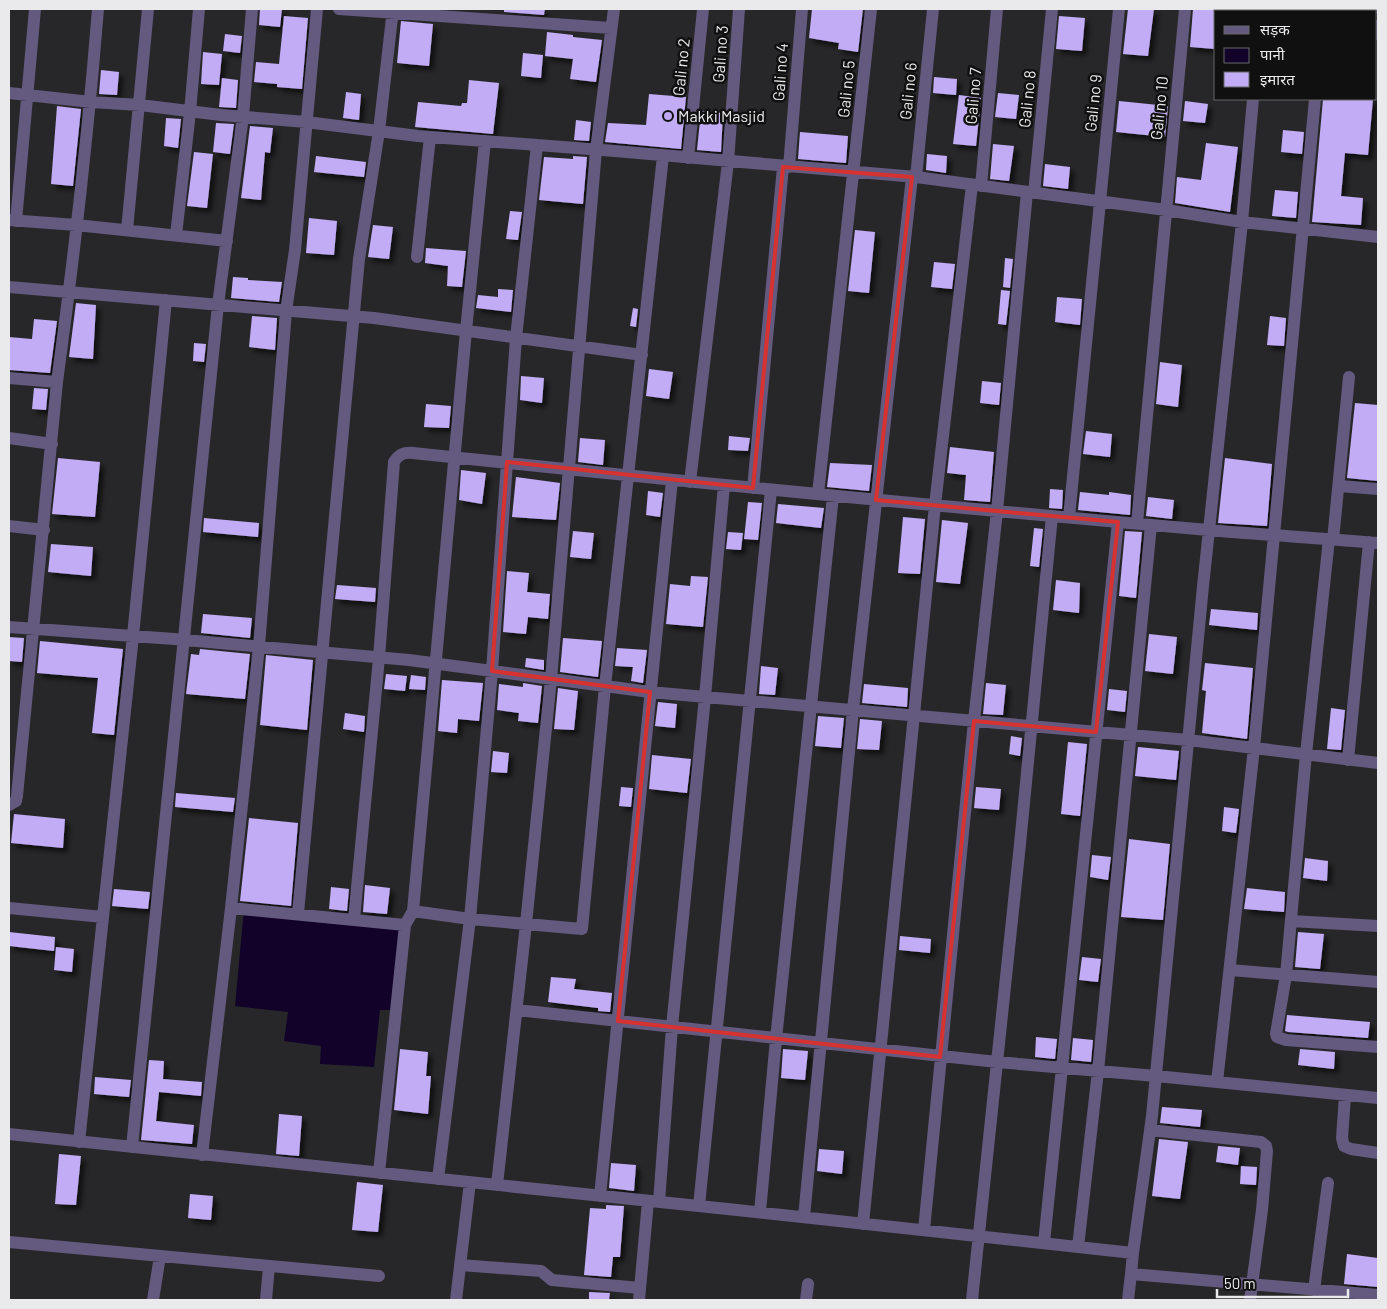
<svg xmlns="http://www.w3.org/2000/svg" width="1387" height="1309" viewBox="0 0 1387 1309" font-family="Barlow,'Noto Sans Devanagari',sans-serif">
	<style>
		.water { fill: #12022a }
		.building { fill: #c1acf5; filter: url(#shadow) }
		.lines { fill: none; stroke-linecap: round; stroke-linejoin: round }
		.minor { stroke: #64597e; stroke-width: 12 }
		.marked { fill: none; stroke: #d73232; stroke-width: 4; stroke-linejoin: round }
		.poi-dot { fill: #bfa9f4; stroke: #101011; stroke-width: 2 }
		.labels { text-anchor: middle; stroke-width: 5; stroke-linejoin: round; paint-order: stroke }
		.street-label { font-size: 16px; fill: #eae9eb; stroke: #101011 }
		.poi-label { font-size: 16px; fill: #eae9eb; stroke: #101011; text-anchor: start }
	</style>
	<defs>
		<filter id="shadow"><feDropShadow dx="4.5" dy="4.5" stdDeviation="2.5" flood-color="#0009"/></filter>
	</defs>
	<rect width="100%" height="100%" fill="#272729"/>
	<path class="water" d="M244,909l158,15 -9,86h-13l-6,57 -54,-3 1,-18 -37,-5 4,-29 -53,-6z"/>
	<path class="building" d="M260,9h22l-2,18 -21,-2z
		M504,9h41l-1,6 -40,-3z
		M812,9h51l-5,43 -20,-3 1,-6 -30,-5z
		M1128,9h26l-6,47 -25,-2z
		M1193,9h23l-1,40 -25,-2z
		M284,16l24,2 -6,71 -25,-2v-3l-23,-2 2,-20 23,2z
		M1059,16l26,2 -3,33 -26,-2z
		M401,21l32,3 -4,42 -32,-3z
		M547,32l26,3v2l29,3 -6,42 -26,-3 3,-20 -28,-3z
		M225,34l17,2 -2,17 -17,-2z
		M203,52l19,2 -3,31 -18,-1z
		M523,53l20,2 -2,23 -20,-2z
		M101,70l18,2 -2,23 -18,-1z
		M934,77l23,2 -1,16 -23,-2z
		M222,78l16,2 -2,28 -17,-1z
		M469,80l30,3 -6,51 -78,-7 3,-25 43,4 1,-3h5z
		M346,92l15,2 -2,26 -16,-2z
		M998,93l21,2 -3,24 -21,-2z
		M649,94l37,3 -5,52 -76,-7 3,-19 38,2z
		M959,95l22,3 -5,48 -23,-2z
		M1323,99h50l-5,56 -23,-2 -4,43 22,2 -2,27 -49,-3z
		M1119,101l49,5 -3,31 -49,-5z
		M1185,101l23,3 -3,19 -22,-2z
		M57,106l24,3 -8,77 -22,-2z
		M701,111l22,2 -2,39 -24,-2z
		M166,118l15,1 -3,29 -14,-2z
		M576,120l15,2 -2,19 -15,-1z
		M216,123l18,1 -4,30 -17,-2z
		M250,126l23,2 -3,25 -5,-1 -4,48 -20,-2z
		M1283,130l21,2 -2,22 -21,-2z
		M800,132l48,4 -2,27 -48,-4z
		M1206,143l32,4 -8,65 -55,-9 2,-26 24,3z
		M993,144l21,2 -5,35 -19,-2z
		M194,152l19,2 -6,54 -20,-2z
		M927,154l20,2 -1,17 -20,-3z
		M316,156l50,6 -2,15 -50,-5z
		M573,156l14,1 -4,47 -44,-4 5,-43 29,2z
		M1045,164l25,3 -2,22 -25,-3z
		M1275,190l23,2 -2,26 -24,-2z
		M510,211l12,1 -4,28 -12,-1z
		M309,218l28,3 -3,34 -28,-2z
		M373,225l20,2 -4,32 -21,-2z
		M855,230l20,2 -6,61 -21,-2z
		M426,248l40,3 -4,36 -15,-1 1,-20 -23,-3z
		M1005,258l8,1 -3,29 -7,-1z
		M934,262l21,2 -3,25 -21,-2z
		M233,277l15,1v2l34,2 -3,20 -48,-4z
		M498,289l15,1 -2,22 -35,-4 2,-13 20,2z
		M1001,290l9,1 -4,34 -8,-1z
		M1057,297l25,2 -2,26 -25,-3z
		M76,303l20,2 -3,54 -24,-2z
		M633,308l5,1 -2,18 -6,-1z
		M252,316l25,2 -2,32 -26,-3z
		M1270,316l16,2 -2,28 -17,-1z
		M34,319l23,2 -7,52 -41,-3v-33l23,2z
		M194,343l12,1 -2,18 -11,-1z
		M1160,362l22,3 -4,42 -22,-3z
		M649,369l24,3 -4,27 -23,-3z
		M521,376l23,2 -2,25 -22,-3z
		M982,381l19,2 -2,22 -19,-2z
		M34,388l14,1 -2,21 -14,-1z
		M1355,403l23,2v76l-31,-3z
		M426,404l25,2 -2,22 -25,-1z
		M1086,431l26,3 -2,23 -27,-3z
		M729,436l21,2 -2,13 -20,-1z
		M580,438l25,2 -2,25 -25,-3z
		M950,447l44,5 -4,50 -26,-2 2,-25 -19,-2z
		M58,458l42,4 -5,55 -43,-3z
		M1225,458l47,6 -5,62 -49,-3z
		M830,463l42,2 -3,26 -42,-4z
		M461,470l25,3 -4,31 -23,-4z
		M516,477l44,6 -4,37 -44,-3z
		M1050,489l13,1 -1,19 -13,-1z
		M648,491l15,2 -3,24 -14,-2z
		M1080,492l29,3v-3l22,3 -1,20 -52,-5z
		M1148,497l26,3 -2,19 -26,-3z
		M748,502l14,1 -4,37 -14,-1z
		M778,504l46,4 -3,20 -45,-5z
		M903,517l22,2 -5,55 -22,-1z
		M204,518l55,5 -1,14 -55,-5z
		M942,520l26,3 -8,61 -24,-2z
		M1034,528l9,1 -4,38 -9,-1z
		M573,531l21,2 -3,26 -21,-2z
		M1125,531l17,1 -6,66 -17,-2z
		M728,532l15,1 -2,17 -15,-1z
		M51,544l42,3 -2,29 -43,-4z
		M507,571l22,2 -2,19 23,2 -2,25 -20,-2 -2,17 -23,-2z
		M691,576l17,1 -5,50 -37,-3 4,-40 20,2z
		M1056,580l24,3 -1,30 -26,-3z
		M337,585l39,3 -1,14 -40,-3z
		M1211,609l47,4 -1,17 -48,-5z
		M203,614l49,4 -2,20 -49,-5z
		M1149,634l28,3 -4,37 -28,-3z
		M9,637l15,1 -2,24 -13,-1z
		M563,638l39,3 -4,36 -38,-5z
		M40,641l83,8 -9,86 -22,-2 6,-55 -61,-5z
		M617,648l30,2 -4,33 -12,-2 2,-14 -18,-1z
		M200,649l50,5 -5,45 -59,-5 5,-40 8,1z
		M266,655l47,5 -6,70 -47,-5z
		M526,658l18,2v10l-19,-3z
		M1205,663l48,5 -6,71 -45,-6 4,-42 -4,-1z
		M761,666l17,2 -3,27 -16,-1z
		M386,674l21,2 -2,15 -21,-2z
		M411,675l15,2 -1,13 -16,-1z
		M442,680l41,3 -4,38 -21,-2 -1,14 -19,-2z
		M523,683l19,3 -4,37 -20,-2 1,-8 -22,-3 2,-26 24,3z
		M986,683l20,2 -3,30 -20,-1z
		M864,684l44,4 -1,19 -45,-4z
		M558,688l20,3 -4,39 -20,-1z
		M1109,689l18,2 -2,21 -18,-2z
		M658,702l19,2 -2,24 -20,-2z
		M1331,708l14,2 -4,40 -14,-1z
		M345,713l20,3 -1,16 -21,-3z
		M818,716l26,2 -3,30 -26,-2z
		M860,719l22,2 -3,29 -22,-1z
		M1011,736l11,2 -2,18 -11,-2z
		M1068,742l19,2 -7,72 -19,-2z
		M1138,747l41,4 -3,29 -41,-4z
		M493,751l16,2 -2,20 -16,-1z
		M652,755l39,4 -4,34 -38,-4z
		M621,787l12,1 -2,19 -12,-1z
		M976,787l25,2 -2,21 -25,-2z
		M176,793l59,5 -2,14 -58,-5z
		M1224,807l15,2 -3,24 -14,-2z
		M14,814l51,5 -2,29 -52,-5z
		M249,818l49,5 -7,83 -51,-5z
		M1129,839l41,5 -7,76 -42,-3z
		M1092,855l19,2 -3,23 -18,-3z
		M1305,858l23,3 -1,20 -24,-3z
		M365,885l25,3 -3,26 -24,-2z
		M331,887l18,2 -2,22 -18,-2z
		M1247,888l38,4 -1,20 -40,-3z
		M114,889l36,3 -2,17 -36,-3z
		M9,932l46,5 -1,14 -45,-5z
		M1298,932l26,2 -4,35 -25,-2z
		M900,936l31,3 -1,14 -31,-3z
		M56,947l18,2 -2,23 -18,-2z
		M1082,957l19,2 -3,23 -19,-2z
		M551,977l25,2 -2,10 38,4 -2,19 -12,-1v-3l-50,-6z
		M1287,1015l83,7 -2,16 -80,-6 -3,-1z
		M1036,1037l21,2 -2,20 -20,-2z
		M1073,1038l20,2 -2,22 -20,-2z
		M400,1049l28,3 -2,24h5l-3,38 -34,-4z
		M783,1049l25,2 -3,29 -24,-2z
		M1300,1049l35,3 -1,17 -36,-4z
		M149,1060l15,1 -1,18 39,3 -1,14 -42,-4 -3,29 38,4 -2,19 -51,-4z
		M95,1077l36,3 -2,17 -35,-3z
		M1162,1107l40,3 -2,17 -40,-4z
		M279,1114l23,2 -3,40 -23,-2z
		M1159,1139l29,3 -8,57 -28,-3z
		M1218,1146l22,2 -2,17 -22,-3z
		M819,1149l25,2 -2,23 -25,-3z
		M59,1154l22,2 -5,49 -21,-1z
		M611,1163l25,2 -2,26 -25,-3z
		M1241,1166l16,1 -1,18 -16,-1z
		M357,1182l26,3 -5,47 -26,-2z
		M190,1194l23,2 -2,24 -23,-2z
		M606,1205l18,1 -4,51h-7l-2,20 -27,-2 6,-67 16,1z
		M1347,1254l31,4v29l-34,-3z
		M589,1292l21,1 -1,7h-20z"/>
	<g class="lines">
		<path class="minor" d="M339,9l272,19
			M1370,9l1,2
			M1261,11l1,-2
			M1324,11l1,-2
			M1376,26l2,8
			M9,93l82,9 49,3 81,10 85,7 112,14 197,15 301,26 250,33 76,12 136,15
			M688,158l15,-149
			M789,167l13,-158
			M916,177l17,-168
			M981,186l16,-177
			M1034,193l18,-184
			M9,220l67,5 151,16
			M16,221l19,-212
			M127,230l21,-221
			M176,235l14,-123 9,-103
			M417,257l13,-120
			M9,287l365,31 268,37
			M9,378l48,4c17,-124 31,-248 41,-373
			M9,438l43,6
			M690,482l38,-320 11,-153
			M1339,486l39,3
			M753,488l30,-321
			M818,494l53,-485
			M1069,517l50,-508
			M1137,523l48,-514
			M9,526l35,4
			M1329,539l-23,215 -20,221 -10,59 1,3 9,3 92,7
			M1333,540l16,-163
			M9,627l165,12 235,21 241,32 538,48 190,23
			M1348,760l21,-218
			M9,805l7,-4 1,-5 40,-414
			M9,908l94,9
			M231,908l174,17 8,-14 57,8 112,10 23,-243 58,-530
			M413,911l53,-580 19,-190
			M298,913l61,-654 20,-128 14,-122
			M354,919l25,-261 15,-196c5,-8 10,-10 19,-9 265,28 530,54 795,77 57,5 114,8 170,13
			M1291,921l87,5
			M1230,970l148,12
			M517,1010l480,52 159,14 222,22
			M1217,1082l37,-334 61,-649
			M1345,1096l-3,42 2,8 7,3 27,4
			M1150,1130l111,12 5,4 1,5 -5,59 -12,90
			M9,1134l728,76 396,43 -2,21 247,21
			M79,1142l54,-506 33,-336
			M132,1147l86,-842 25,-189 9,-107
			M202,1155l29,-247 28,-262 27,-335 9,-61 22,-241
			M379,1173l26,-248
			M438,1179l32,-260 22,-248 24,-333 21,-193
			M497,1185l29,-261 25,-245 45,-529 18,-141
			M600,1196l72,-716
			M659,1202l13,-175 33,-330 19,-212
			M699,1206l72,-716
			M760,1212l16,-173 57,-543
			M804,1217l49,-507 59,-533
			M863,1224l72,-719 37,-320
			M924,1230l50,-509 23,-210 30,-319
			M9,1242l370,34
			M1044,1243l74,-721
			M1078,1247l20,-176 53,-546
			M1133,1253l19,-137 51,-530 39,-364 11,-123
			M460,1265l81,6 11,9 88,8
			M1314,1290l14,-107
			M153,1300l7,-44
			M266,1300l3,-34
			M456,1300l14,-118
			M639,1300l9,-99
			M806,1300l2,-16
			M972,1300l48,-456 32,-328
			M1128,1300l3,-26"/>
	</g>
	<path class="marked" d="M783,167l129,10 -36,323 242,22 -22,210 -122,-11 -34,336 -322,-36 32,-329 -158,-21 15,-209 246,26z"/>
	<circle class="poi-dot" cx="668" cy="116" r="5"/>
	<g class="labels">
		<g class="street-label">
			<text transform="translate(720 54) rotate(-86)" y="6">Gali no 3</text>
			<text transform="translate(681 67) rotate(-84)" y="6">Gali no 2</text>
			<text transform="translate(780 72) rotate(-86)" y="6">Gali no 4</text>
			<text transform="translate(846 89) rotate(-84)" y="6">Gali no 5</text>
			<text transform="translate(908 91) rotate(-84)" y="6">Gali no 6</text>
			<text transform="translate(973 96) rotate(-85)" y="6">Gali no 7</text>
			<text transform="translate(1027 99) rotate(-84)" y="6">Gali no 8</text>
			<text transform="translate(1093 103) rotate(-84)" y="6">Gali no 9</text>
			<text transform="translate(1159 108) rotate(-84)" y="6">Gali no 10</text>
		</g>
		<g class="poi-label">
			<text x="678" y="122">Makki Masjid</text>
		</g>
	</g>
	<rect width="1387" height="1309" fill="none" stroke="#eae9eb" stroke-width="20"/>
	<rect x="1214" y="10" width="162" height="90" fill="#101011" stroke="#676768"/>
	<rect x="1224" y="26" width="25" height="8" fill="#64597e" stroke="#676768"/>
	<text x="1260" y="35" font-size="15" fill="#eae9eb">सड़क</text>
	<rect x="1224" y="48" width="25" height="15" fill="#12022a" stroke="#676768"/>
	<text x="1260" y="60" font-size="15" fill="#eae9eb">पानी</text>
	<rect x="1224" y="72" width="25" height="15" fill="#c1acf5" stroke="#676768"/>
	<text x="1260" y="85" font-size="15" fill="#eae9eb">इमारत</text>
	<path d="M1217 1289v8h131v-8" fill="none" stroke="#eae9eb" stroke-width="2.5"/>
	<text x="1224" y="1289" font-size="15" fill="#eae9eb" stroke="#101011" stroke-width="4" paint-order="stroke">50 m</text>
</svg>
